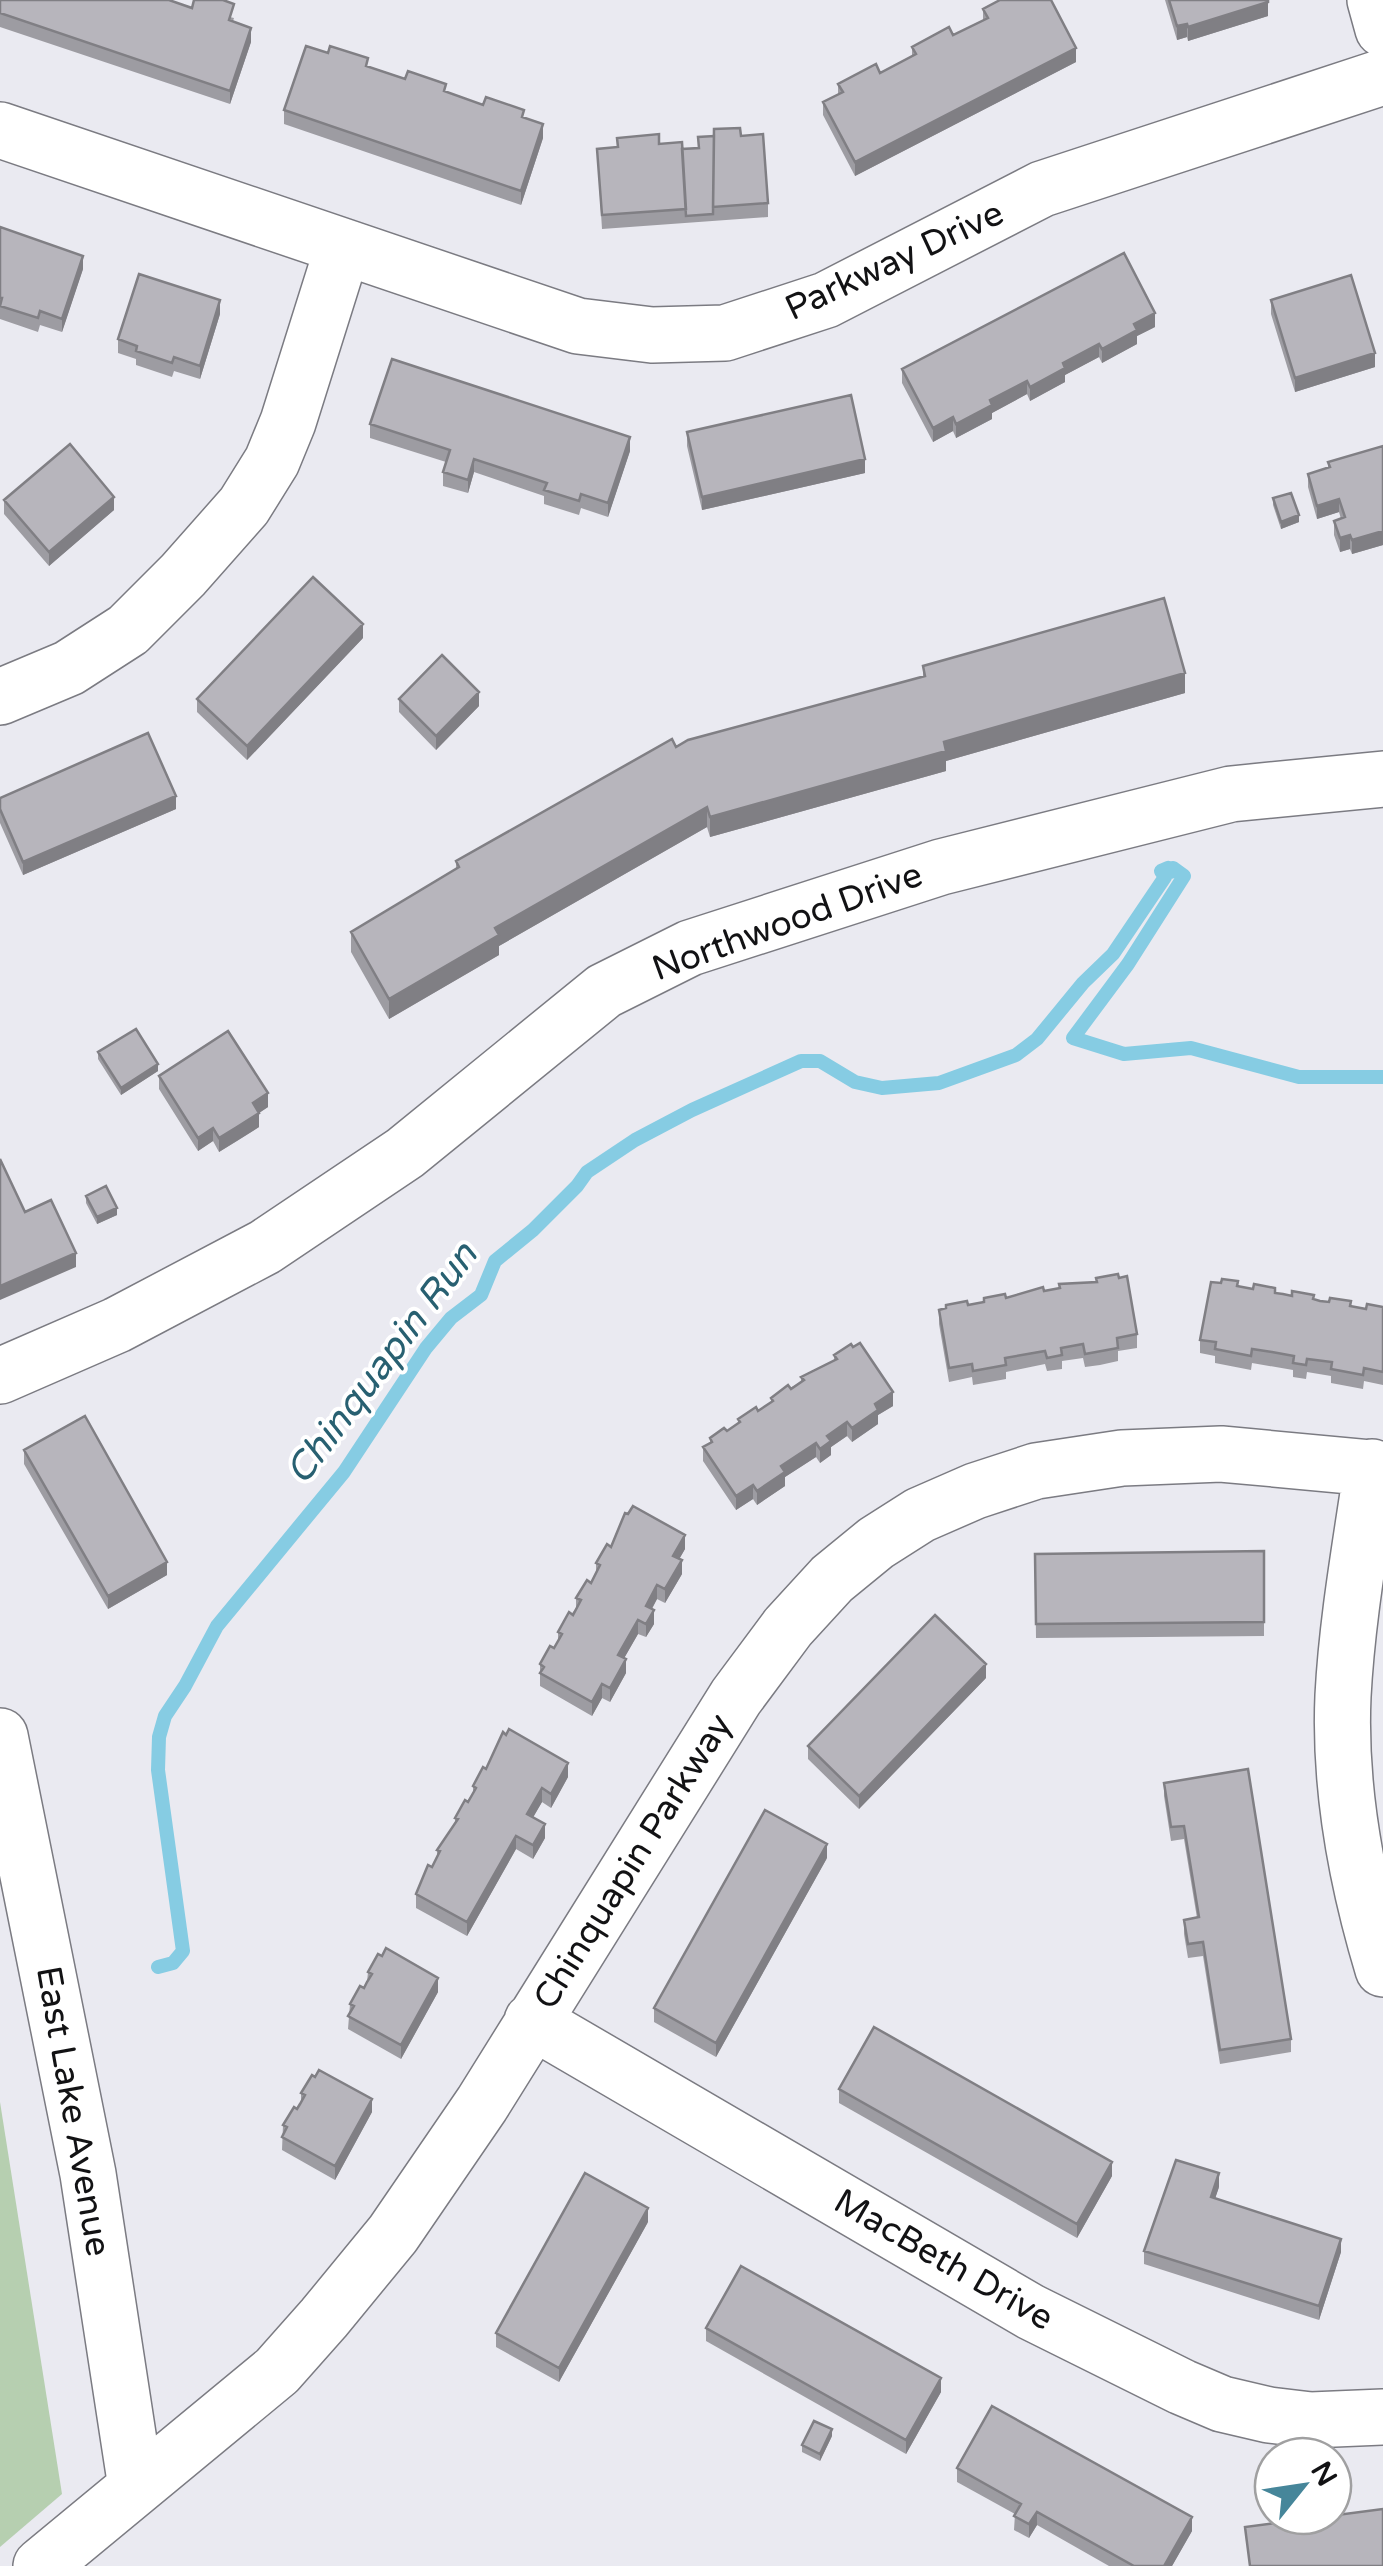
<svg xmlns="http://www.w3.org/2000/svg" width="1383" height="2566" viewBox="0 0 1383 2566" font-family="'Varela Round',sans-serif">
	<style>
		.green { fill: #b6cfb0 }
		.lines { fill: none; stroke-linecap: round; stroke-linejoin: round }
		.stream { stroke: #86cce3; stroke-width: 14 }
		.minor-casing { stroke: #7b7b82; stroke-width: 58 }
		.minor { stroke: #fff; stroke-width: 55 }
		.wall { fill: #9d9ca2 }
		.shaded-wall { fill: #807f84 }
		.building { fill: #b7b5bc; stroke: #807f84; stroke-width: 2.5 }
		.labels { text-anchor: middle; stroke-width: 8; stroke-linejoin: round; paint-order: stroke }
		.street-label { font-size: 35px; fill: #121214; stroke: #fff }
		.water-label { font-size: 38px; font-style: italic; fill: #286071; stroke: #fff }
	</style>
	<rect width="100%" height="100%" fill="#eaeaf1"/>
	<path class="green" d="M0,2102l62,392 -62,53z"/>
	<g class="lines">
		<path class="stream" d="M158,1967l15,-4 10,-12 -25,-181 1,-33 6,-21 20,-30 32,-60 127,-154 82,-124 25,-30 30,-23 14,-34 38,-31 44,-44 10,-14 48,-32 57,-30 109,-49h19l35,21 27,6 57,-5 77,-28 21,-16 46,-56 30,-29 52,-77 -4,-6 7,-3 3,4 2,-4 11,8 -56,88 -55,74 51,16 67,-6 108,29h84"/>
		<g class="minor-casing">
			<path id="minor" d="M1375,0l8,29
				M0,130l578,196 74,9 73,-2 101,-33 216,-111 341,-112
				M0,697l69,-29 59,-38 55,-55 61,-69 28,-45 16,-39 55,-175
				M0,1376l117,-51 148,-78 140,-94 199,-162 86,-43 251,-81 290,-73 152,-15
				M1372,1467c-11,76 -25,152 -29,229 -4,91 14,187 40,273
				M0,1736l88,438 48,313
				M532,2021l499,291 151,75 40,17 47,11 42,5 72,-3
				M41,2566l236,-195 47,-53 69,-84 89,-130 254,-407 52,-70 44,-48 44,-36 44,-28 55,-24 61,-20 86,-13 99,-4 162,15"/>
		</g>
		<use href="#minor" class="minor"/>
	</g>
	<path class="wall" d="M0,0l192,8 42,10 -1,3 18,21 -21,62 -230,-77z
		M1165,0h103v16l-80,25 -1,-4 -10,3z
		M983,9l93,53 -221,114 -32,-61v-13l15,-8v-10l42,-11 32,-17v-9l41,-12 30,-15z
		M368,66l156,52 19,20 -22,67 -237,-81v-14z
		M741,136l27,67v14l-166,12 -5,-80 20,-2v-9l42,6 23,5 16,-1z
		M0,227l83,42 -21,63 -22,-7 -2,7 -38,-13z
		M1271,300l104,67 -80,25 -24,-78z
		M220,314l-20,65 -26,-8 -2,6 -36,-12v-6l-18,-6v-14z
		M1155,327l-18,9v8l-35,19 -3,-6 -34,18v7l-35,19 -3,-7 -35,19v6l-36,19 -3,-7 -20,11 -31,-59v-14z
		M370,424l260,27 -22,66 -27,-9 -2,7 -35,-11v-8l-70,-24 -6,21 -25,-7v-14l3,-10 -76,-24z
		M687,432l178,41 -163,37 -15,-64z
		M1383,446v99l-31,9 -2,-5 -10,3 -6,-17v-14l7,-2 -2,-7 -22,7 -9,-32v-13l20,-7v-5z
		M1273,498l26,24 -18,7 -8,-24z
		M4,500l110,10 -65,56 -45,-52z
		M363,638l-116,122 -50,-48v-13z
		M923,666l262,27 -239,68v10l-236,66 -3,-10 -208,119v9l-110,64 -38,-67v-20l105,-63v-8l220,-114 247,-71z
		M399,699l80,7 -43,44 -37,-38z
		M0,798l176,11 -153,66 -23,-52z
		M98,1052l60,19 -37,24 -23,-36z
		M159,1076l109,31 -9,6v14l-22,14 -18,11 -6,-11 -15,10 -39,-62z
		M86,1196l31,19 -20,9 -11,-21z
		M1238,1286l128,23 17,-2v78l-19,-4 -1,8 -32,-6v-7l-24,-4 -1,7 -13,-2v-7l-41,-7 -1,7 -36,-7v-7l-15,-3v-13z
		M1044,1291l93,43v14l-19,3v10l-18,4 -15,2 -2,-9 -21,3v8l-15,2 -2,-7 -39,8v7l-33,6 -1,-8 -23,5 -10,-58v-14z
		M834,1355l59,51 -15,9v9l-26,18 -5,-6 -16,11v8l-11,8 -4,-6 -31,20v9l-28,19 -4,-6 -17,11 -33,-49v-14l7,-4v-5l17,-7 11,-7v-5l20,-8 13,-9v-4l30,-16v-5l33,-17z
		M24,1450l143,125 -59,34 -84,-145z
		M611,1547l74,2 -6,10 3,15 -17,29 -8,-4 -5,10 2,15 -8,13 -8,-3 -14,24 2,15 -16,29 -8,-4 -10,18 -52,-30v-22l14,-16 4,-7v-9l18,-24v-10l15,-15 5,-10v-10z
		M1264,1551v85l-228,2 -1,-84z
		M986,1678l-127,131 -51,-50v-13z
		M486,1769l82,8 -17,31 -9,-6 -9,15 12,21 -12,21 -17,-10 -49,87 -51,-28v-14l21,-37v-7l18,-26v-6l18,-25v-7z
		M1164,1783l127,256v13l-71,12 -17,-108 -15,2 -4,-24v-14l13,-2 -13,-79 -13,2 -7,-45z
		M827,1858l-111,199 -62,-35v-14z
		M368,1972l70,20 -37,67 -53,-30 2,-25 17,-22z
		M839,2089l273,87 -35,62 -238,-135z
		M301,2093l71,19 -37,68 -53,-30 1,-25 18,-23z
		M1219,2187l-4,11 126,54 -22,68 -175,-56v-13z
		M648,2222l-89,160 -63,-35v-14z
		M706,2328l235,64 -35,62 -200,-113z
		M832,2436l-12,25 -18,-9v-7z
		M957,2468l235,63 -20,35h-63l-72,-41 -8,13 -15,-8 1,-16 -58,-32z"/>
	<path class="shaded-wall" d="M1268,2v14l-80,25v-14z
		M1187,24v13l-10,3v-14z
		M251,28v14l-21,62v-13z
		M1076,48v14l-221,114v-14z
		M543,124v14l-22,67v-14z
		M83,256v13l-21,63v-13z
		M220,300v14l-20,65v-13z
		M1155,313v14l-18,9v8l-35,19v-14l32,-25z
		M1099,344v13l-34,18v7l-35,19v-14l33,-24z
		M1375,353v14l-80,25v-14z
		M1027,381v13l-35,19v6l-36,19v-14l34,-24z
		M953,417v14l-20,11v-14z
		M630,437v14l-22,66v-14z
		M474,459v13l-6,21v-13z
		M865,459v14l-163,37v-13z
		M114,497v13l-65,56v-14z
		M1339,499v13l-22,7v-13z
		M1299,515v7l-18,7v-7z
		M1383,531v14l-31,9v-14z
		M1350,535v14l-10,3v-14z
		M363,624v14l-116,122v-14z
		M1185,673v20l-239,68v10l-236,66v-20l234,-75z
		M479,692v14l-43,44v-14z
		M176,796v13l-153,66v-13z
		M707,807v20l-208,119v9l-110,64v-20l106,-71z
		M158,1064v7l-37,24v-7z
		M268,1093v14l-15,10 6,-4v14l-40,25v-14l34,-35z
		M213,1128v13l-15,10v-13z
		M117,1208v7l-20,9v-7z
		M76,1253v14l-76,33v-14z
		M893,1392v14l-15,9v9l-26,18v-14l23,-24z
		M847,1422v14l-16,11v8l-11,8v-14l7,-13z
		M816,1443v14l-31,20v9l-28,19v-14l24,-25z
		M753,1485v14l-17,11v-14z
		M685,1535v14l-12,21v-14z
		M682,1560v14l-17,29v-14z
		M167,1562v13l-59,34v-13z
		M657,1585v14l-11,20v-13z
		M654,1610v14l-8,13v-13z
		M638,1620v14l-20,35v-14z
		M626,1659v14l-16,29v-14z
		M986,1664v14l-127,131v-13z
		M602,1684v14l-10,18v-14z
		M568,1763v14l-17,31v-14z
		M542,1788v14l-15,26v-14z
		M545,1824v14l-12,21v-14z
		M516,1836v13l-49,87v-14z
		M827,1844v14l-111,199v-14z
		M438,1978v14l-37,67v-14z
		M372,2099v13l-37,68v-14z
		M1112,2162v14l-35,62v-14z
		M1219,2173v14l-8,24v-14z
		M648,2208v14l-89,160v-14z
		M1341,2239v13l-22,68v-14z
		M941,2378v14l-35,62v-14z
		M832,2429v7l-12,25v-7z
		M1037,2512v13l-8,13v-14z
		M1192,2517v14l-20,35h-8z"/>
	<path class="building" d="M0,0h169l23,8 2,-8h29l11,4 -5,16 22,8 -21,63 -230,-78z
		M1000,0h51l25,48 -221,114 -32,-60 20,-10 -5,-8 38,-20 4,9 36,-19 -4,-7 37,-20 4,8 35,-17 -5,-9z
		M1169,0h99v2l-80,25 -1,-3 -10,2z
		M306,46l22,7 2,-7 38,12 -2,8 39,13 3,-8 38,13 -2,7 39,14 3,-8 38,13 -2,7 21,7 -22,67 -237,-81z
		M740,128l1,8 22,-2 5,69 -55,4 1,-78z
		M659,134v10l23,-2 4,67 -84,6 -5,-66 21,-2 -1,-9z
		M714,136l-1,78 -27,2 -4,-67 17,-1 -1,-11z
		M0,227l83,29 -21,63 -22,-8 -2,7 -38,-12 2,-8h-2z
		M1124,253l31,60 -21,11 3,6 -35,19 -3,-5 -36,19 2,5 -35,19 -3,-6 -37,19 2,5 -36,19 -3,-7 -20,11 -31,-59z
		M139,274l81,26 -20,66 -26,-9 -2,6 -36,-12 1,-5 -19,-7z
		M1351,275l24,78 -80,25 -24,-78z
		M392,359l238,78 -22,66 -27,-9 -2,7 -35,-11 3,-7 -73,-24 -6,21 -25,-8 7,-22 -80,-26z
		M851,395l14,64 -163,38 -15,-65z
		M70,444l44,53 -65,55 -45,-52z
		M1383,446v85l-31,9 -2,-5 -10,3 -6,-17 11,-4 -6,-18 -22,7 -9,-32 22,-7 -2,-5z
		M1291,493l8,22 -18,7 -8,-24z
		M313,577l50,47 -116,122 -50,-47z
		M1164,598l21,75 -241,69 2,9 -236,66 -3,-10 -212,121 4,7 -110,64 -38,-67 108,-65 -3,-6 216,-122 4,8 12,-7 237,-64 -2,-10z
		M442,655l37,37 -43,44 -37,-37z
		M148,733l28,63 -153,66 -23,-53v-11z
		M136,1029l22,35 -37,24 -23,-36z
		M228,1031l40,62 -15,10 6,10 -22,14 -18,11 -6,-10 -15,10 -39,-62z
		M0,1159l25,53 26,-12 25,53 -76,33z
		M106,1186l11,22 -20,9 -11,-21z
		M1118,1274l1,4 8,-2 10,58 -20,4 1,10 -33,6 -2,-10 -22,4 1,7 -15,3 -2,-7 -40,7 1,7 -33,6 -1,-7 -23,4 -10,-58 7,-2v-3l21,-4 1,4 16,-3v-4l21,-4 1,4 37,-11 1,4 16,-3 -1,-4 38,-2 -1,-4z
		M1222,1279l16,2 -1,5 16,3 1,-5 21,4v5l8,1 9,2v-5l22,4 -1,4 7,2 9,1 1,-4 21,3 -1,5 16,3 1,-5 16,3v65l-19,-4 -1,7 -32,-6 1,-7 -25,-3 -1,6 -13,-2 1,-7 -22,-4 -20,-3 -1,7 -36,-7 1,-7 -16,-2 11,-58 10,1z
		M860,1343l33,49 -18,12 3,6 -26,18 -5,-6 -20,14 4,5 -11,8 -4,-6 -35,23 4,6 -28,19 -4,-6 -17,11 -33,-49 9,-5 -2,-4 14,-10 3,3 13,-9 -2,-3 18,-12 2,4 15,-10 -2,-3 17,-13 3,4 13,-9 -3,-3 36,-18 -3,-4 17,-11 2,3z
		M85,1416l82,146 -59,34 -84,-146z
		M633,1506l52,29 -12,21 9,4 -17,29 -8,-4 -11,21 8,4 -8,14 -8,-4 -20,35 8,4 -16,29 -8,-4 -10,18 -52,-29 4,-6 -4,-3 10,-18 4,2 8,-14 -4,-2 11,-20 4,3 8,-15 -5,-2 11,-18 4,3 9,-18 -4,-2 11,-19 4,3 14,-34 3,1z
		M1264,1551v71l-228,2 -1,-70z
		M935,1615l51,49 -127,132 -51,-50z
		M509,1729l59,34 -17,31 -9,-6 -15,26 18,10 -12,21 -17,-9 -49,86 -51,-28 12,-29 4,2 8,-16 -3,-1 21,-31 -3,-1 10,-18 3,2 8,-14 -3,-2 10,-19 3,2 17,-37 3,3z
		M1248,1769l43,270 -71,11 -17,-108 -15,2 -4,-24 15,-3 -15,-91 -13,1 -7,-44z
		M765,1810l62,34 -111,199 -62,-35z
		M386,1948l52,30 -37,67 -53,-29 6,-10 -4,-2 10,-18 4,2 3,-6 5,-8 -4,-2 10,-18 4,2z
		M874,2027l238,135 -35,62 -238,-135z
		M319,2070l53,29 -37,67 -53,-29 5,-10 -4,-2 11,-18 3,2 3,-5 5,-9 -4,-2 11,-18 3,2z
		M1176,2160l43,13 -8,24 130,42 -22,67 -175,-55z
		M585,2173l63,35 -89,160 -63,-35z
		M741,2266l200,112 -35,62 -200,-112z
		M992,2406l200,111 -28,49h-30l-97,-54 -8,12 -15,-8 7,-12 -64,-36z
		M814,2421l18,8 -12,25 -18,-9z
		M1383,2509v57h-133l-5,-39z"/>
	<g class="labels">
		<g class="street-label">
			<text transform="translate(894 260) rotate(-25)" y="12">Parkway Drive</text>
			<text transform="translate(787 921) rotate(-20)" y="12">Northwood Drive</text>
			<text transform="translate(632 1861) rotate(-58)" y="12">Chinquapin Parkway</text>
			<text transform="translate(74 2111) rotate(80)" y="12">East Lake Avenue</text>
			<text transform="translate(944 2259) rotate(30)" y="12">MacBeth Drive</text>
		</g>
		<g class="water-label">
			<text transform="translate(381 1363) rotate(-53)" y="13">Chinquapin Run</text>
		</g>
	</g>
	<g transform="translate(1303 2486) rotate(60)"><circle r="48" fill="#ffffff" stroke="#a0a0a1" stroke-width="2.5"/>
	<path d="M0-8L18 38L0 25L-18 38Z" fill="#46869a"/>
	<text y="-15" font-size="28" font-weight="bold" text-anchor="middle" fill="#121214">N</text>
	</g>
</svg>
